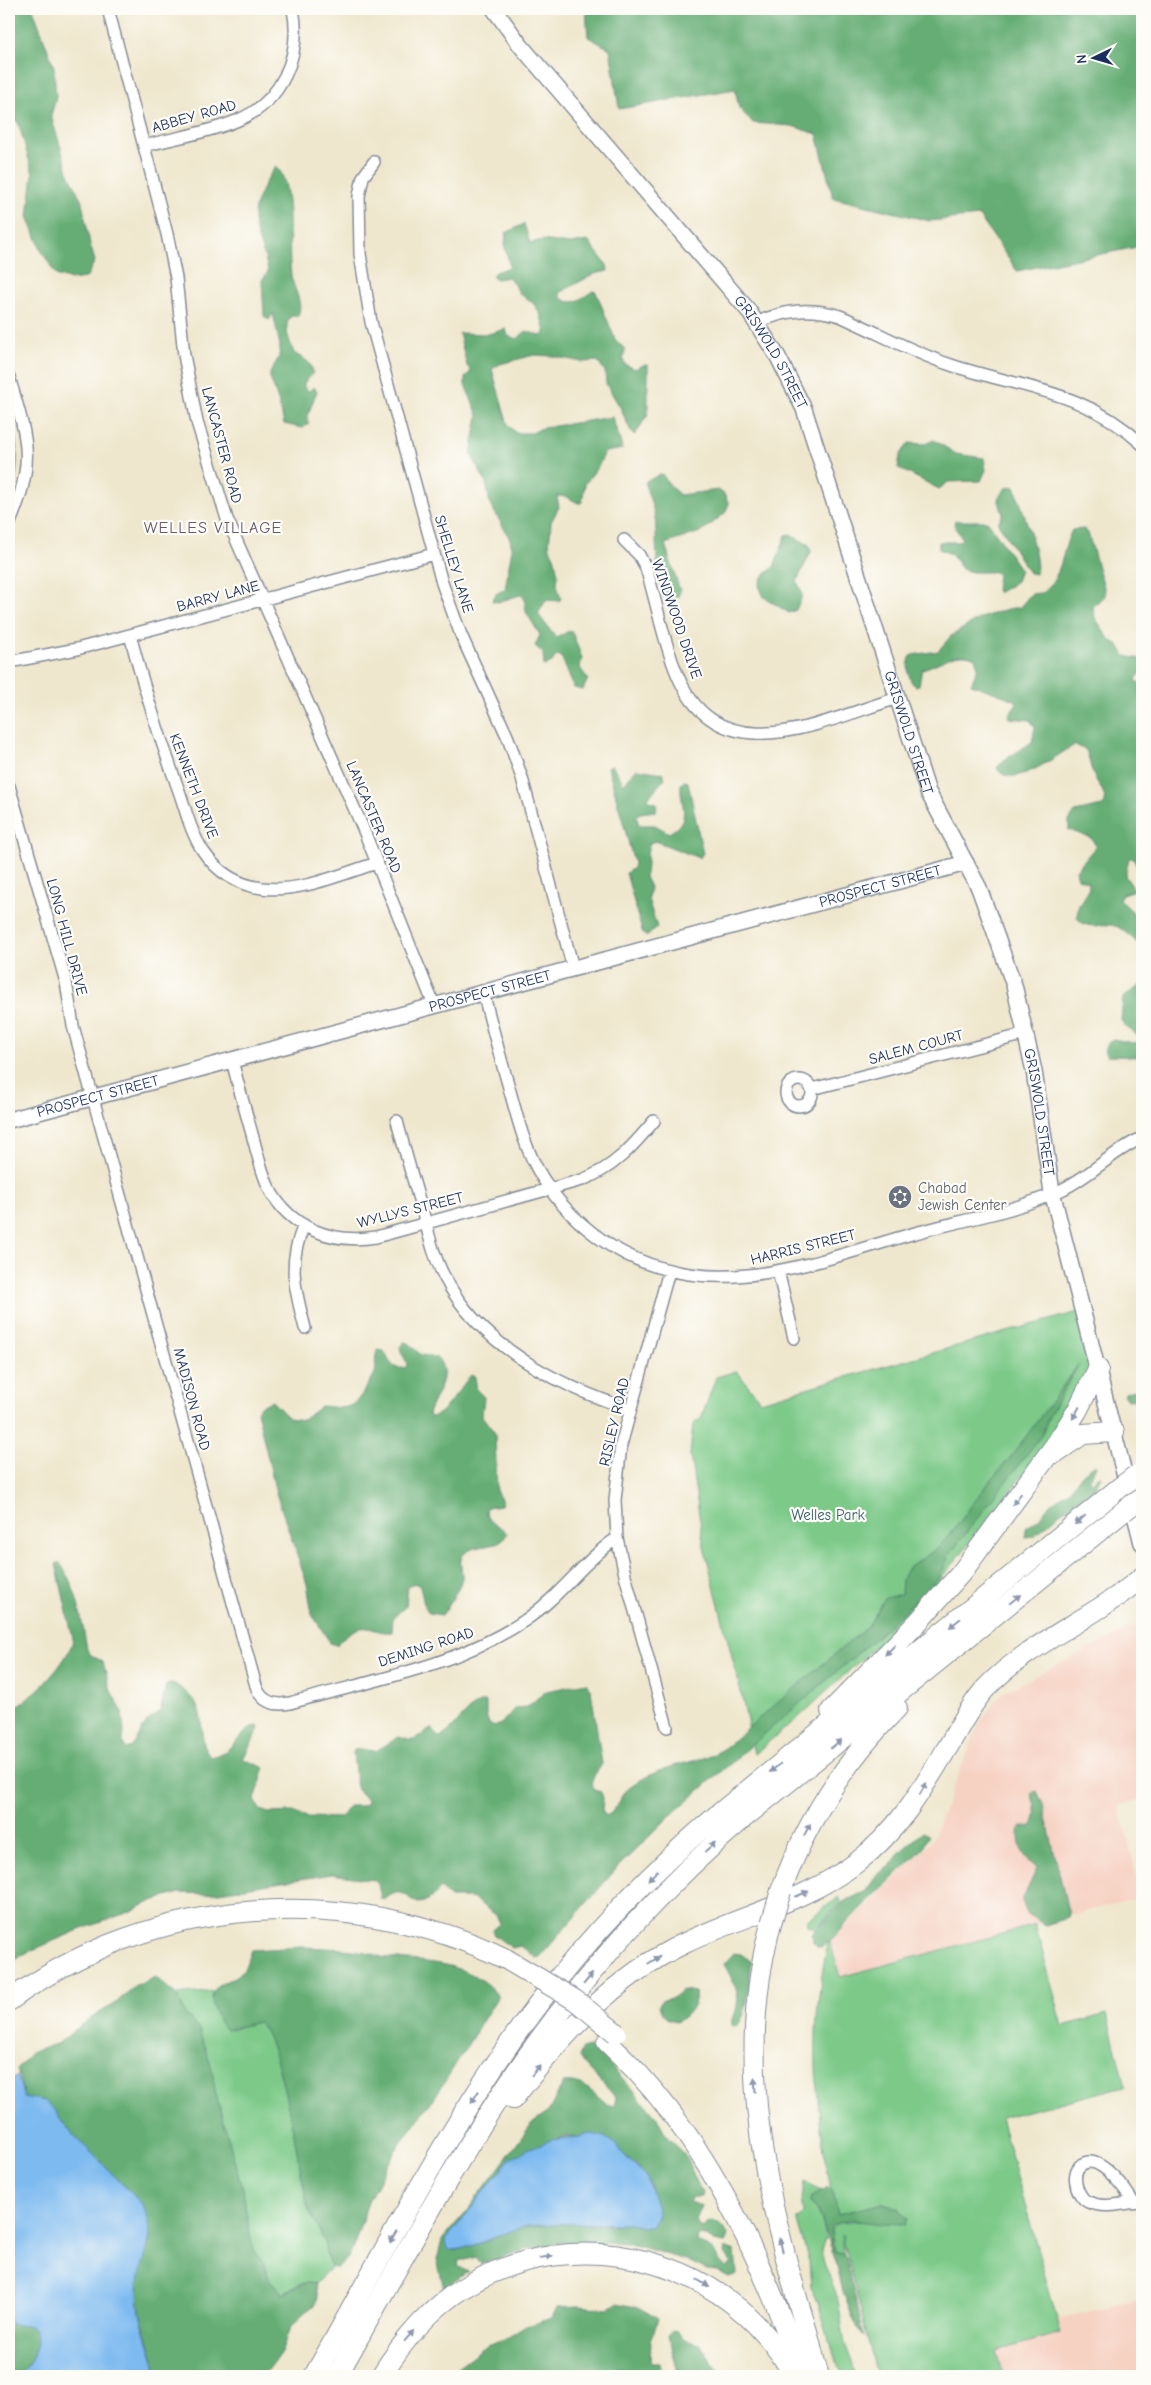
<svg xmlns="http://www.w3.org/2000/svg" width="1151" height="2385" viewBox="0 0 1151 2385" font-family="'Comic Neue',sans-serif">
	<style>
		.built { fill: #f6d2c3 }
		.green { fill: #7cc988; stroke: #4c7c73 }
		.forest { fill: #65ad74; stroke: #406e69; fill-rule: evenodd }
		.water { fill: #7dbaf0; stroke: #4c74a7 }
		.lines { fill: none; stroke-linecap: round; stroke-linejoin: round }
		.minor-casing { stroke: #858b96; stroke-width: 14 }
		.secondary-casing { stroke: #858b96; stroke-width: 18 }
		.motorway-casing { stroke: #858b96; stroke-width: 22 }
		.minor { stroke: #fff; stroke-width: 11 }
		.secondary { stroke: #fff; stroke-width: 15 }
		.motorway { stroke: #fff; stroke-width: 20 }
		.motorway-bridge-casing { stroke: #858b96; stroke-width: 22; stroke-linecap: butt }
		.motorway-bridge { stroke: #fff; stroke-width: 20 }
		.oneway { fill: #8d97ae }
		.labels { text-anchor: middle; stroke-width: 4.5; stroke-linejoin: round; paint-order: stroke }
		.street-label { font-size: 15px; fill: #1b2f5e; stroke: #fdfcf7 }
		.worship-label { font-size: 15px; fill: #5b616d; stroke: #fdfcf7; text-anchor: start }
		.park-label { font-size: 15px; fill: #385d6b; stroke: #fdfcf7 }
		.neighbourhood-label { font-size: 16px; letter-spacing: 1px; fill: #65586c; stroke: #fdfcf7 }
	</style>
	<rect width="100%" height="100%" fill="#fdfcf7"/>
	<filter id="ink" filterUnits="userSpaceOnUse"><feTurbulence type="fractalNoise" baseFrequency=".02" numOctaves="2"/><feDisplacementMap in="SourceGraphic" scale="10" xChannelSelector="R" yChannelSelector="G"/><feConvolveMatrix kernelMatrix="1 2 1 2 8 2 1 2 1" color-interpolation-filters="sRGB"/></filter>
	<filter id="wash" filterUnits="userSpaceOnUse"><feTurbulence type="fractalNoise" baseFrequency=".0096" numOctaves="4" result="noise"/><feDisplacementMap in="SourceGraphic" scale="20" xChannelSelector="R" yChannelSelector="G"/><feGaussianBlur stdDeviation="1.12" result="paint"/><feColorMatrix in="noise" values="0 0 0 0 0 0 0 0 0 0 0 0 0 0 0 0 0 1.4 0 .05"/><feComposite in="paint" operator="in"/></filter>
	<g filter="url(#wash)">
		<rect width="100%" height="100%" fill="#efe7cd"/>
		<path class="built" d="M1142,1622v177l-23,6 23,92 -74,19 -25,-112 -4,-11 -6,-1 -2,4 4,5v18l-4,8h-10l9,33 5,3 2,5 -15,33 6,14 12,9 -201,53 -9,-36 101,-98 47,-117 16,-23 10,-11z
			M1142,2299v77h-138l-7,-25 63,-18 -3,-14z"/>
		<path class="green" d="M1078,1312l15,58 -18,38 -141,180 -29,31 -107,99 -44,36 -14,-66 -36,-141 -14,-92 3,-31 8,-5 15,-42 21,-6 23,30z
			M839,1897l2,4 -24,25 -2,2 -8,-3 -1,-4z
			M1035,1925l28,101 44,-12 18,72 -124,32 60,215 -64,18 7,25h-127l-35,-141 2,18 -2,2 -6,-3 -6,-22 8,-7 27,-2 25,3 17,-5 -8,-11 -16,-5 -42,11 -5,-3c0,-10 -3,-16 -6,-26 -4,-12 -5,-28 -7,-41 -10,-75 -11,-127 5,-201l2,-2 10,36z
			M214,1991c-3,18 1,31 19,39l12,-6 13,-2c23,19 41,146 49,181 4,14 12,25 17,39 2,9 3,17 7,25l-16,17 -14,-1 -18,11 -14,-15 -4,-14 -9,-11 -5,-13 -8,-49 -28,-101 -5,-28 -6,-13 -5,-20 -14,-16 -8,-19z
			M805,2182l17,8 -11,7 -1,5c11,10 13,22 16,36 -12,16 7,42 11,59 4,13 4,28 7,42 3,13 10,24 11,37h-11l-9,-15 -17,-59 -7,-15 -2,-25 -12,-40v-4l6,-4 -2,-16z"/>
		<path class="forest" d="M9,9h24l21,58 2,30 -5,19 17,55 14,31 8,42 5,17 -9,17 -15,2 -15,-5 -15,-25 -13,-34 5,-42 -15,-52 -9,-5z
			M586,9h556v237l-125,25 -38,-55 -49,5 -97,-23 -16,-64 -25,-8 -39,-3 -14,-15 -4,-19 -116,20 -9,-60 -22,-12z
			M276,166c19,17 11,84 15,109 2,13 13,28 7,41h-7c-9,11 -1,25 3,37 8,6 18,7 19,20l-9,10v5l5,3 5,-4 3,4 -10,26 2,7 -7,4 -18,-4 -6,-24 -8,-22v-5l9,-16 1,-11 -7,-33 -4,7 -5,-4 -2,-36 6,-8c-2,-19 -15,-38 -14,-57 0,-13 14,-39 22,-49z
			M524,224l6,19 12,-3 28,4 18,-3 19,24 1,6 -14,3 -31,17 -3,3v3c13,11 21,1 33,-6l3,1 19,47 10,10 -2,11 3,5 9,4 8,-4h5v49l-13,21 -4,-3 -11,-25 -14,-23 -1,-13 -8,-10 -15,1 -30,-6 -18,-1 -34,9 -8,5 16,56 8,8h16l10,-5 70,-11 11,32 -18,3 -6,13 -14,19 -3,19h-4l-11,-6 -10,-1 2,11 -8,15 -2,25 5,9 4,18 -1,11 4,14 -2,2 -13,-1 -8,14 18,24 13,-7 3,1 10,26 -2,10 8,11 -5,11 -9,-2 -13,-32h-5l-4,6 -8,4 -1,-13 -8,-7 5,-11 -14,-23 -2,-15 -4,-2 -22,7 -6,-1 4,-7 9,-5 7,-41 -2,-9 -20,-35 -4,-21 -15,-29 7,-39 -13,-30v-7l6,-7 -4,-5 -8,-33 29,1 18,-5 2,7 9,3 9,-8 15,5 4,-4 -5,-19 -7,-10 -13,-9 -11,-17 -13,2 -4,-3 3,-4 15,-5 -5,-20 1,-14z
			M9,411c9,31 12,59 0,89z
			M934,440l22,14 28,4 2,12 -5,11 -33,1 -9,7 -41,-21 2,-13 9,-12 16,1z
			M662,474l10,14 8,7 38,-5 6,4 5,10 -4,9 -22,18 -38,13 15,47 -2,6 -7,3c-19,-5 -13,-66 -16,-82 -2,-12 -7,-23 -10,-34l1,-3z
			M1011,486l4,1c6,19 26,71 21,87l-7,-1 -31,-50 5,-9 -5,-16 8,-10z
			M955,521h32l2,2 31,46 -4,13 -18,11 -2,-3 2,-15 -3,-3h-23l-10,-3 -11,-15 -12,-5v-7h19l4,-3 -8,-14z
			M1072,530l12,-1 4,4 17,58v5l-12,10 2,12 15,22 9,5 6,11 17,3v14l-4,3 -2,4 6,8v190l-9,-20h-4l-4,18 10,14 -13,4 -3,5 13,12 10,25v12c-7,-7 -15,-16 -24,-21 -14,-6 -31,6 -41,-10l1,-10 11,-20 -1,-5 -10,-4 -2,-8 20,-24 -5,-8 -22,-8v-9l6,-9 27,-6 3,-2c1,-13 -8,-20 -12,-30 -3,-8 -4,-16 -7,-24l-11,-5c-16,8 -64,48 -78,23l6,-7 29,-19 3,-15 -5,-7 -20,-2 -1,-3 8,-12 -2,-3 -44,-16 7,-17 -3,-9c-19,-10 -35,7 -53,11l-3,16 -4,1c-8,-6 -9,-24 -3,-31l26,-4 13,-15 29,-18 27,-9 13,-2 11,-13c4,-1 9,0 12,-2 19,-13 19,-43 29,-62z
			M790,534l19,11 2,7 -14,29c7,16 7,11 -1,29l-7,3 -25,-16 -5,-11 3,-9 12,-10 12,-32z
			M612,765l12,19 8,-11 5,-4 26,4 2,5 -17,20 1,3 8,2 -1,8 -16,2 -4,3 3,9h16l14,8c25,-15 10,-28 12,-49l3,-3 4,1 15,72 -4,4 -44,-17 -5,2c-5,8 -1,23 -5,34l5,10 -2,12 9,28 -9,9h-3l-3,-5 -16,-58 7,-5 1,-5 -26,-96z
			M1142,984v73l-35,-1c-6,-7 0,-12 6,-17l21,4 8,-3 -18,-15 -3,-5 2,-22z
			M404,1342l4,1 13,12 15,2c18,17 -2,39 -8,57l3,3c12,-1 31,-32 40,-42l4,2 2,13 7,7 -2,19 13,17 2,60 5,8 -1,4 -14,2c-5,17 14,16 20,27 -10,17 -32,8 -44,21 -5,5 0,16 -1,23 0,6 -16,32 -20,37l-13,-2 -5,-8 -4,-19 -6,-3 -6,4 -2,19 -13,12 -1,14c-19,2 -24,-12 -44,2 -5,4 -9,6 -11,11l-7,-2 -18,-29 -5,-30 -31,-91 -19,-82 3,-5 12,-5 17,17 14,2 18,-14c22,2 30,6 43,-15 4,-6 8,-12 11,-18 2,-7 -2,-16 3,-23l6,1c5,9 7,19 20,17l3,-3c-1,-7 -6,-10 -7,-18z
			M1079,1364l-28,48 -10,24 -92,119 -9,22 -61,58 -209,181 -53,52 -77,89 -4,1 -15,-12 -9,2 -18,-13 -2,-5 8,-7 -4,-8 -24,-17h-22l-9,-10c-4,4 -8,9 -12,11 -21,15 -19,-20 -44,0h-4l-3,-15 -4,-4 -42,-6 -125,20 -27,-1 -28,8 -20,10 -53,19 -53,23 -17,11v-261l8,3c18,-10 53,-46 56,-67l-17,-75 3,-2c19,26 22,56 28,87l4,6 12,7 8,29 11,20 2,21 -1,10 3,7 6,-2 15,-25 14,-12 5,-25 7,-2c10,6 20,14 25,25 7,15 0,38 14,49l14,-6 25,-24 7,-1 1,3 -16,30 20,8 1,3 -9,30 5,10 9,3 24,-1 14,5 34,1 7,-12h13l5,-2 1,-5 -10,-9 -4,-37 2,-4 21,2 23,-14 10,3h5l18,-12 6,9h3c15,-8 30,-37 45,-35v13l3,9 5,2 7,-2 14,-16 12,-1 19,-16 40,-8 5,7 11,74c-5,9 -15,17 -8,26l7,2 2,6 -1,13 4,5c12,-5 12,-19 21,-26 6,-5 16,-12 23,-15 24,-12 48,-12 72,-25l146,-124 17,-28 16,-4 1,-15 5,-10 32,-22 22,-27 20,-28 32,-38z
			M1142,1389v10l-15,1 -3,-4 2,-4z
			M1094,1465l2,1 -7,14 1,3h3l4,-7h4l-7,14 -34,23 -26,23 -9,1 1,-9 13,-9 12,-16 19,-13 13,-17z
			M1037,1791l6,13 26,111 -1,3 -23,7 -17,-10 -6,-14 15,-33c-3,-7 -8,-6 -12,-12 -6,-7 -6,-18 -6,-27l1,-2h11c7,-11 4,-23 0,-34z
			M923,1832l5,4 -5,13 -65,62 -30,32 -6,4 -5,-1 -4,-4 -1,-9 29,-30 25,-12 11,-16 14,-10 10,-14z
			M301,1947c21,1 45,1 65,5 8,2 15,6 23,6 41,5 81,3 109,38l-59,95 -43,59 -27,49 -15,46 -6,13 -10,9h-7c-4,-8 -5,-16 -7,-25 -5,-14 -13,-25 -17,-39 -8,-35 -26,-162 -49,-181l-32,8c-9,-10 -22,-34 -7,-45 7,-5 17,-6 23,-14 5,-5 6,-15 9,-21z
			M734,1953l7,1 11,8c-3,16 -3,55 -16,64l-4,-1c-2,-8 4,-11 5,-19 3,-16 -6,-28 -13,-42z
			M155,1977l22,18 8,19 14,16 13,40 3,21 28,101 8,49 5,13 9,11 4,14 14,15c12,-5 18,-14 32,-10l3,13 -2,6 -25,23 -10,26 -17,24h-106c-5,-28 -19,-54 -20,-83 -1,-19 7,-38 13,-56l-37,-59 -46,-49 -17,-23 -13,-6 -14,-3 -7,-28 15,-17 27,-9 23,-19 35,-22 17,-15z
			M682,1990l13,2c3,12 -8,25 -19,30 -9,-2 -15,-7 -17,-17l2,-4 10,-2z
			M589,2047l10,5 57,64 12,22 16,15 18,40 -1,4h-9l-3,5 13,4 -6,14 2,5 5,3 4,-5 7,-2 10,7 4,7 -3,8 -12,-2 -11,-6 -4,1 -1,5 16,10 8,12 5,4 6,-3 -7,-10v-6l10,4 2,22 -8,3 -12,-6 -10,-1 -21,-10 -56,-16 -68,-1 -35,6 -45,15 -6,-7 -17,5 -1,4 10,6 -24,16 -7,-28 5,-20 28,-33 63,-85 16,-11 14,-28c30,-3 33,21 51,23l2,-7c-10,-16 -28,-26 -37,-42l3,-8zM586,2134l29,10 8,10 12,10 15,20 2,14 5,9v9l-4,10 -7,1 -12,-3 -42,1 -11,-2 -52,3 -17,4 -27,12 -31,9 -5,-15 47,-57 32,-30 36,-12h16z
			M828,2187l5,3 5,24 45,-11 16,5 8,11 -2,6c-10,-3 -12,0 -23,-1 -16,-1 -37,-8 -51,3l1,17 4,8 7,2 3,4 18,78 -10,-15 -11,-29 -7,-30 -17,-50 -9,-10 1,-5z
			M617,2303l23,5 18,11 -7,22 -1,20 1,2h8l4,13h-218l42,-31 18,-6 21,-13 26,-8 5,-11 22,-1 29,3z
			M9,2324c6,1 14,0 20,2 22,8 -2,40 -10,50h-10z
			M674,2330l4,1 7,9 15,4 12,18 14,14h-47l-11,-41z"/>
		<path class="water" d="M17,2076l7,21 21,4 6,5 17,23 73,74c20,33 -1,53 -3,88 -1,29 14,57 20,85h-139c10,-13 23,-28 16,-46l-6,-4 -20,-2v-244z
			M588,2133l16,4 11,7 8,10 23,22 12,36 -5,14c-8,3 -17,-2 -26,-2 -33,0 -67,-2 -100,2 -17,3 -67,29 -80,23l-2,-6 4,-7 60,-76 19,-11 23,-9 29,-3z"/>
	</g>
	<g filter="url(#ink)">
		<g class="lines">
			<g class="minor-casing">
				<path id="minor" d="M108,9l59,225 9,44 8,77 13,67 30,97 135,307 72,179
					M144,146c30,-8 63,-13 92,-25 46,-18 66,-66 57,-112
					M374,162l-11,15 -4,19 1,58 11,68 71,261 19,52 47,103 14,40 51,190
					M756,323c29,-13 53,-16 84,-7 37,16 73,37 111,49 72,24 131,24 191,79
					M9,377c19,64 27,84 0,148
					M624,540l15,15 7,13c11,35 17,73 31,106 42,102 147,46 221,24
					M130,635c14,53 30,104 49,156 7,20 12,42 24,60 14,21 35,34 59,37 38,5 79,-14 115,-25
					M9,662l68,-13 357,-95
					M9,786l57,196 7,44 183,660c5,16 18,20 34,17 79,-22 165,-36 234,-82 37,-25 59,-60 93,-83
					M483,992c8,31 16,61 25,92 9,32 16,64 34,93 17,28 41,51 69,69 100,61 202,16 304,-13 47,-13 99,-21 144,-42 31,-14 53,-40 83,-53
					M232,1060c6,25 13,49 20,74 5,18 9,37 17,54 21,41 64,56 107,49l206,-57c32,-12 51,-34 72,-59
					M786 1093a13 13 0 1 1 26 0a13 13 0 1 1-26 0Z
					M812,1089l214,-55
					M397,1121c8,31 17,62 26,92 6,22 11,45 22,65 35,68 115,109 185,131
					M304,1225c-17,39 -9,64 1,103
					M778,1271l16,67
					M667,1727l-42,-152 -8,-37 -2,-38 6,-55 48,-174
					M1133,2202c-7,-12 -29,-42 -45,-40 -20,3 -13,34 0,40 19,8 36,0 54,0"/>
			</g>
			<g class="secondary-casing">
				<g id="secondary">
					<path id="s1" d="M494,9l27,37 227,264 30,47 26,52 124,383 51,96 35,97 20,86 18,121 90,351"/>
					<path id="s2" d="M9,1120l957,-257"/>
				</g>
			</g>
			<g class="motorway-casing">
				<path id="motorway" d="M1055,1453l28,-19 31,-2
					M831,1711l87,-89 44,-50 94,-128 21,-33 21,-42
					M781,1891c25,-70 64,-130 116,-183
					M771,1924c-37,135 -6,270 34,401 6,17 8,34 14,51
					M9,2001c142,-106 339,-119 497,-42
					M607,2042c96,88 152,210 195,331
					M513,2099c48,-62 100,-122 172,-156 56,-27 121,-42 171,-80 42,-32 66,-73 93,-118 11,-19 21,-39 36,-56 44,-47 109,-70 157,-112
					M314,2376c71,-125 137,-257 224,-372 52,-68 113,-132 177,-187l403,-328
					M337,2376c52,-93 103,-188 161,-277 69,-105 152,-201 248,-283l378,-305
					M381,2376c21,-34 47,-66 82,-88 114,-70 267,-30 331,88"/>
			</g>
			<use href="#minor" class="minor"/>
			<use href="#secondary" class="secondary"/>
			<use href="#motorway" class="motorway"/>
			<g class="motorway-bridge-casing">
				<path id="motorway-bridge" d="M1118,1489l17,-13
					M1124,1511l17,-13
					M771,1924l10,-33
					M506,1959l69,41 41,33"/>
			</g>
			<use href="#motorway-bridge" class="motorway-bridge"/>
		</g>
		<defs><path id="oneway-solid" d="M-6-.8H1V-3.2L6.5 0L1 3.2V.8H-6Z" transform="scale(1.25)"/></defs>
		<g class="oneway">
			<use href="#oneway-solid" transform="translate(1076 1413) rotate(120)"/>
			<use href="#oneway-solid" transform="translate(1017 1499) rotate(127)"/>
			<use href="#oneway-solid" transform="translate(1080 1520) rotate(140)"/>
			<use href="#oneway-solid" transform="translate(1015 1599) rotate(-39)"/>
			<use href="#oneway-solid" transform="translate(955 1623) rotate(141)"/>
			<use href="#oneway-solid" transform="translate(890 1650) rotate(136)"/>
			<use href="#oneway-solid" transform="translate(836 1744) rotate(-39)"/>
			<use href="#oneway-solid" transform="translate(775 1768) rotate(141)"/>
			<use href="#oneway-solid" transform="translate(923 1789) rotate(-59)"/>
			<use href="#oneway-solid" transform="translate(807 1830) rotate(-62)"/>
			<use href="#oneway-solid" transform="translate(710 1847) rotate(-42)"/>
			<use href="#oneway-solid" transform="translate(653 1875) rotate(135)"/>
			<use href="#oneway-solid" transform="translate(802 1894) rotate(-23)"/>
			<use href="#oneway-solid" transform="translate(654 1960) rotate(-32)"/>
			<use href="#oneway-solid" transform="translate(588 1979) rotate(-50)"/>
			<use href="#oneway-solid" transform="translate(536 2070) rotate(-51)"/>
			<use href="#oneway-solid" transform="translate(755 2085) rotate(-94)"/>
			<use href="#oneway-solid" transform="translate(475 2097) rotate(122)"/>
			<use href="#oneway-solid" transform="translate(393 2237) rotate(120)"/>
			<use href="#oneway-solid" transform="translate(781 2245) rotate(-104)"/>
			<use href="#oneway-solid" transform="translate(546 2257) rotate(-9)"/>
			<use href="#oneway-solid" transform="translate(703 2283) rotate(30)"/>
			<use href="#oneway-solid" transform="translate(409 2336) rotate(-49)"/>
		</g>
	</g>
	<defs>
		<g id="synagogue-disc" transform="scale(1.25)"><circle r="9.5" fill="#6b7280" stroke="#fdfcf7"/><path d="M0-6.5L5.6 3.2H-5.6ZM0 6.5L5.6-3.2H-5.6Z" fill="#fff"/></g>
	</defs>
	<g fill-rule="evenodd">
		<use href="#synagogue-disc" x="900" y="1197"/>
	</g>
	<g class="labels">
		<g class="street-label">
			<text transform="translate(194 116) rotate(-16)" y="5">ABBEY ROAD</text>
			<text dy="5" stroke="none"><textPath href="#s1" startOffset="442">GRISWOLD STREET</textPath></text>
			<text transform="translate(222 445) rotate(75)" y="5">LANCASTER ROAD</text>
			<text transform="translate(454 564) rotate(73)" y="5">SHELLEY LANE</text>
			<text transform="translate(218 596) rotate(-15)" y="5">BARRY LANE</text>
			<text transform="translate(677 619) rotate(71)" y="5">WINDWOOD DRIVE</text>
			<text dy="5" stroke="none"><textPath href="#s1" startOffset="848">GRISWOLD STREET</textPath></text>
			<text transform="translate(194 786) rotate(69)" y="5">KENNETH DRIVE</text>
			<text transform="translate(374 817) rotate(67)" y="5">LANCASTER ROAD</text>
			<text dy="5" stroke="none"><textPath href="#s2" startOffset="902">PROSPECT STREET</textPath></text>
			<text transform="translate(67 937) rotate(75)" y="5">LONG HILL DRIVE</text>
			<text dy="5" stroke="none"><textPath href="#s2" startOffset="498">PROSPECT STREET</textPath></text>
			<text transform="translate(916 1047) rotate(-15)" y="5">SALEM COURT</text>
			<text dy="5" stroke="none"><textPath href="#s2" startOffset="92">PROSPECT STREET</textPath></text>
			<text dy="5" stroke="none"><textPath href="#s1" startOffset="1252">GRISWOLD STREET</textPath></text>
			<text transform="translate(410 1210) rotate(-14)" y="5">WYLLYS STREET</text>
			<text transform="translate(803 1247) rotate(-14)" y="5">HARRIS STREET</text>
			<text transform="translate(192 1399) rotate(75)" y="5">MADISON ROAD</text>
			<text transform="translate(614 1422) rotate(-77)" y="5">RISLEY ROAD</text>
			<text transform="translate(426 1647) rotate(-18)" y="5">DEMING ROAD</text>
		</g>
		<g class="worship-label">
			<text x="918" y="1193">Chabad<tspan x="918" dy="17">Jewish Center</tspan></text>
		</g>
		<g class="park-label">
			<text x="828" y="1520">Welles Park</text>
		</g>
		<g class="neighbourhood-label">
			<text x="213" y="533">WELLES VILLAGE</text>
		</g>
	</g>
	<rect width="1151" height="2385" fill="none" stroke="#fdfcf7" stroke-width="30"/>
	<g transform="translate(1094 58) rotate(265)" stroke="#fdfcf7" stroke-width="4" paint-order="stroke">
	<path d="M0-4L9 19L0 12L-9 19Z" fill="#1b2f5e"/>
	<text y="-8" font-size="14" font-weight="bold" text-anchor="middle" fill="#1b2f5e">N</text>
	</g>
</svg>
